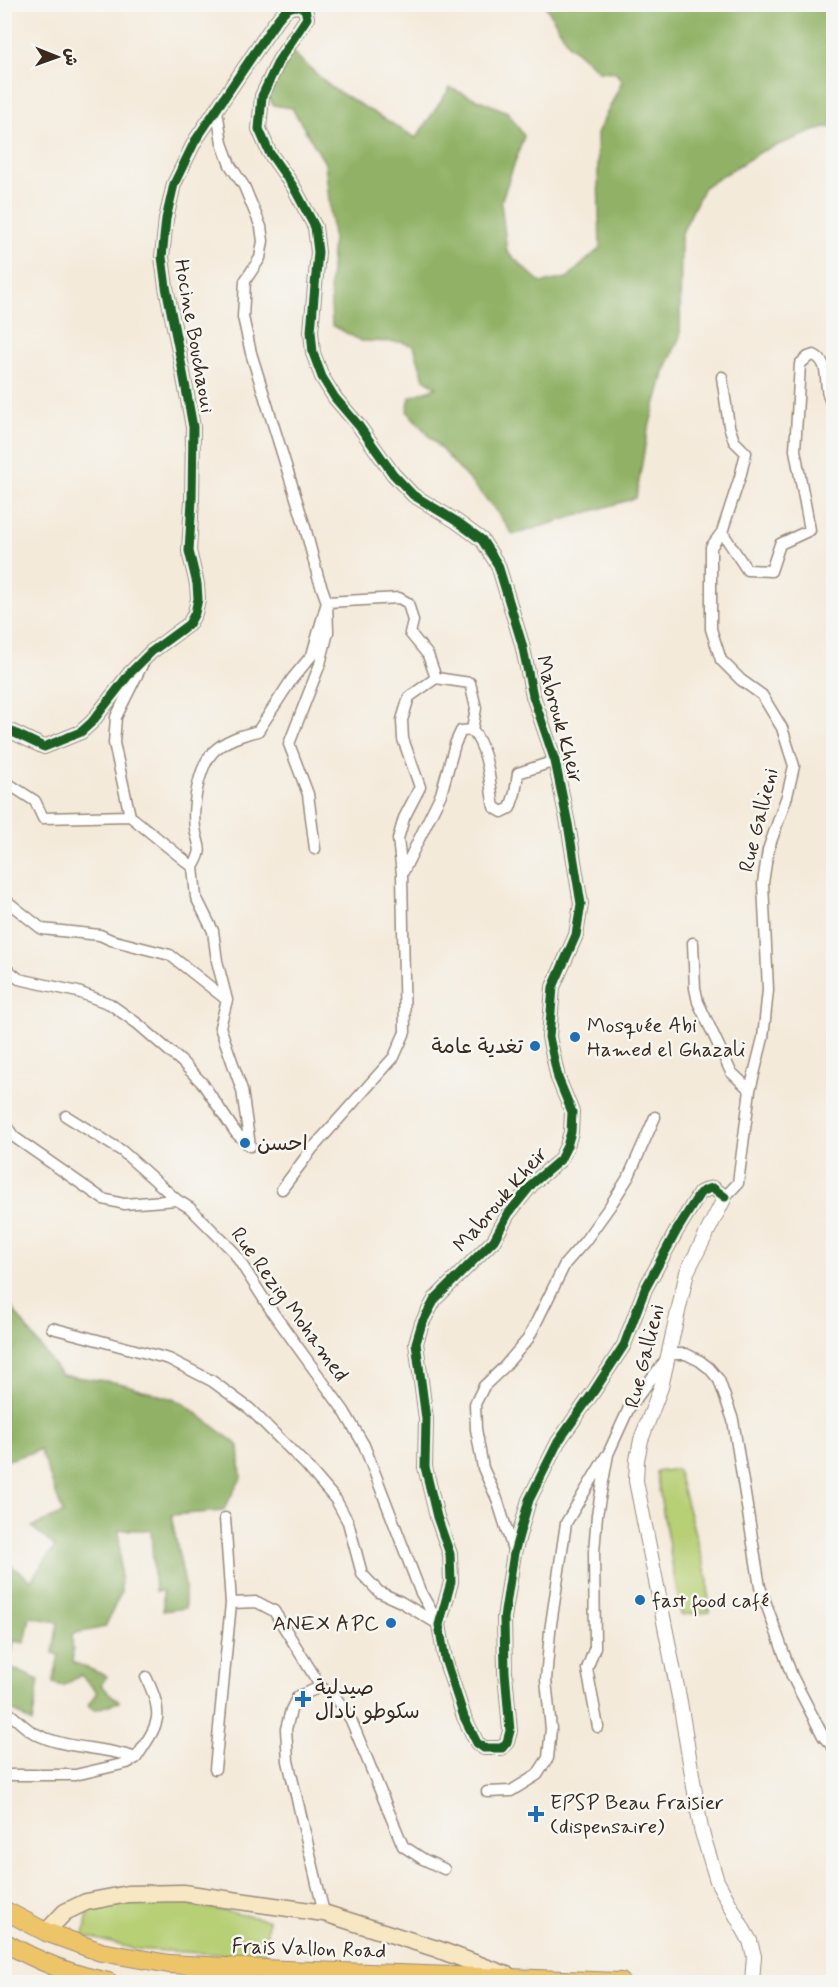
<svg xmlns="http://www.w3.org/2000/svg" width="838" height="1987" viewBox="0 0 838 1987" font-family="Mynerve,'Playpen Sans Arabic',sans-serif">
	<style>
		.green { fill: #b7cf74; stroke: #797c49; stroke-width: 1.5 }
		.forest { fill: #91b266; stroke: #666e42; stroke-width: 1.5 }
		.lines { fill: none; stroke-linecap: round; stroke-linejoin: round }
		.minor-casing { stroke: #988a7c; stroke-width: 13 }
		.tertiary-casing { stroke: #988a7c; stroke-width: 16 }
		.secondary-casing { stroke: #988a7c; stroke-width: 19 }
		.trunk-casing { stroke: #988a7c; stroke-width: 20 }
		.minor { stroke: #fff; stroke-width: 10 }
		.tertiary { stroke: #fff; stroke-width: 14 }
		.secondary { stroke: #f8e7c3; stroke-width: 16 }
		.trunk { stroke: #eec469; stroke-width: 18 }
		.cycleway-casing { stroke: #f6f6f2; stroke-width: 13 }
		.cycleway { stroke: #1b5e20; stroke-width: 9 }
		.poi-dot { fill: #1f6fb2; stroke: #f6f6f2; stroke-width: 2 }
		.labels { text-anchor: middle; stroke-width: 5; stroke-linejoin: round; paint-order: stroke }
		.street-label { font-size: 21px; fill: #3b2a1e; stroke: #f6f6f2 }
		.poi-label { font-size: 21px; fill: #3b2a1e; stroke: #f6f6f2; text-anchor: start }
	</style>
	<rect width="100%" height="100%" fill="#f6f6f2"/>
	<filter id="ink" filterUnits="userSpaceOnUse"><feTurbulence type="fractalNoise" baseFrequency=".0167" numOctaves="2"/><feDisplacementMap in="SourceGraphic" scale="12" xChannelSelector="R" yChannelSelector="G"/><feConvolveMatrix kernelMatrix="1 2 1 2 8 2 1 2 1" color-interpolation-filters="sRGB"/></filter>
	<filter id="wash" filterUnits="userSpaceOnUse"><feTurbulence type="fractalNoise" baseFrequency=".008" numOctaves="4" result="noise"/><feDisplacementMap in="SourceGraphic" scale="24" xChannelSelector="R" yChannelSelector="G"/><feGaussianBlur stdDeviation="1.35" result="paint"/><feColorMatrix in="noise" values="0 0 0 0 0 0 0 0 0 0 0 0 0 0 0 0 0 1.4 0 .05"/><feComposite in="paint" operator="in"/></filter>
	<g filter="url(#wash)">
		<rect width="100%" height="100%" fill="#f4eada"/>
		<path class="green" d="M677,1469l31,111 1,32 -28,3 -25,-143z
			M125,1899l46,1 97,20 -3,37 -130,-8 -51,-13 5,-29z"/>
		<path class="forest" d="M545,5h288v123l-8,-1 -63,24 -58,36 -23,48 -1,101 -16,37 -17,61 -11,64 -123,37 -19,-27 -87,-97 3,-14 27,-10 -13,-8 -10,-33 -12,-4 -41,-1 -29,-16 -2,-40 3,-48 -8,-74 -33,-55 -19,-3 -7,-13 25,-41 41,37 84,50 34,-50 58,24 16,24 -23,66 6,50 34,31 26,-5 33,-30 -3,-114 25,-53 -7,-9 -16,-1 -30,-26z
			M4,1297l57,78 59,8 62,19 57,44 2,32 -18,33 -52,4 14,70v23l-22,3v-20h-8l-4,-61h-32l2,62 -16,35 -33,7 1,28 34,14 -6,9 18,17 -25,8 -6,-5 9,-13 -16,-17 -18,11 -10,-3 6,-28 -6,-2 5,-31 -28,-5 -5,26 -11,-2 -5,26 30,13 -7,43 -27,-18v-144l26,19 24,-33 -23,-20 31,-14 -23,-63 -35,11z"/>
	</g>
	<g filter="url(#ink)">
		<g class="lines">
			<g class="minor-casing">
				<path id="minor" d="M722,377l7,49 5,15 12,12 -6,24 -18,55 -11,15v82l10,31 20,20 21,15 20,33 12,38 -7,30 -19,54 -5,33 5,107 -5,48 -13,52 -12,93 -13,14
					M722,532l25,38 24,1 9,-27 30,-14 -15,-80 5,-86 8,-7 6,-2c16,8 10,25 14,39 1,5 4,10 6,14
					M436,678l34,5 6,25 -4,22
					M4,781l31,20 8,17 87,-2 63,51 3,30 17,34 4,30 10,39 -7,27 22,63 8,56
					M130,816l-16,-73 2,-26 27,-54
					M193,867c12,-20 5,-19 2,-39 -3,-21 3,-60 18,-76 12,-12 29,-17 45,-21l34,-52 20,-24 15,-53 -9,-25 -13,-50 -54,-174 -8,-36 2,-36 15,-23 3,-17 -2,-14 -17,-41 -14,-21 -8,-22 -5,-33
					M402,874l39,-80 14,-50 6,-13 11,-1c17,21 17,51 22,77l8,5 8,-4 5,-15 3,-20 37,-12
					M4,899l38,30 58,6 11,5 59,15 57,45
					M693,943l2,45 3,14 33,70 19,18
					M4,967l15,12 59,13 32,12 28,20 44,38 21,22 33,49 14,13
					M66,1116l56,35 55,49
					M4,1123l10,14 89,62 21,5 53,-4 13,8 43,43 38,59 73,101 20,34 56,146 19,34
					M282,1189l30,-40 82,-92 11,-25 -3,-158 -4,-35 6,-21 16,-31 -17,-48 -1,-19 7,-23 27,-19 -8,-23 -18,-22 3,-12 -5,-18 -9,-5 -72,4 1,30 -8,32 -31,80 19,50 7,55
					M52,1328l117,31 43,22 38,28 56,56 30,35 12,22 14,52 17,18 22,10 37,22
					M514,1553l-17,-54 -14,-31 -7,-39 -1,-25 9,-18 20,-19 24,-28 37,-75 20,-23 25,-35 19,-30 26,-59
					M231,1603l26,-1 17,9 47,76
					M4,1709c10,7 19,18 30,24 32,17 69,13 102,25l-9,5 -52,12h-71
					M598,1727l-11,-58 8,-22 -1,-95 3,-37 11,-61 21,-46 41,-54h16l14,7 9,7 10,12 14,40 27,167 32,89 31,60 11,12
					M136,1758c23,-35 29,-41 10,-81
					M215,1769l16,-166 -6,-85
					M487,1792l24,-1 26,-16 11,-17 3,-29 -5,-49 4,-49 16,-108 40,-67
					M324,1913l-36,-152 -2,-32 5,-19 7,-14 23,-9 16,12 14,21 52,126 20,13 21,10"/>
			</g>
			<g class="tertiary-casing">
				<path id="tertiary" d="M4,728l40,19 37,-15 11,-10 38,-49 21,-21 38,-28 6,-11 3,-14 -1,-15 -8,-33 3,-51 1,-73 -14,-76 -13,-64 -4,-30 4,-38 8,-35 21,-43 77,-114c9,-12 17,-27 33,-18l2,9 -28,42 -17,36 -3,33 10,23 24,34 22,41 3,25 -7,79 2,22 9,24 13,21 24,28 34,48 20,21 43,26 26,19 16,25 24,79 11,52 22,65 13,63 13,80 -5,31 -23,52 -4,50 9,41 14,34 -1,20 -4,14 -7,14 -27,23 -25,31 -14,26 -59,59 -13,24 -6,20 10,76 -1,48 12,50 13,37 1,28 -12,43 6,34 19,58 13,26 7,5h18l5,-6 3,-11 -5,-59 -1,-54 10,-65 15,-53 29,-58 36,-51 30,-46 21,-56 32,-59 23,-37 8,-4 5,-1 12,9 -38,75 -26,115 -20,53 -4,20 -1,21 44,221 21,127 16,52 33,60 4,15 -2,26"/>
			</g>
			<g class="secondary-casing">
				<path id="secondary" d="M46,1932l19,-20 21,-10 42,-8 55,-1 141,20 113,36 72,27"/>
			</g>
			<g class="trunk-casing">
				<path id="trunk" d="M4,1910l42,22 55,20 68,12 115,6 337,12
					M4,1942c33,19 68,33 105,40"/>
			</g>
			<use href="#minor" class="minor"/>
			<use href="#tertiary" class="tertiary"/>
			<use href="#secondary" class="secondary"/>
			<use href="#trunk" class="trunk"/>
			<g class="cycleway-casing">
				<path id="cycleway" d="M4,728l40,19 37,-15 11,-10 38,-49 21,-21 38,-28 6,-11 3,-14 -1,-15 -8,-33 3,-51 1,-73 -14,-76 -13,-64 -4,-30 4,-38 8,-35 21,-43 77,-114c9,-12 17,-27 33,-18l2,9 -28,42 -17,36 -3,33 10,23 24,34 22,41 3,25 -7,79 2,22 9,24 13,21 24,28 34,48 20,21 43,26 26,19 16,25 24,79 11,52 22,65 13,63 13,80 -5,31 -23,52 -4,50 9,41 14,34 -1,20 -4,14 -7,14 -27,23 -25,31 -14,26 -59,59 -13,24 -6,20 10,76 -1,48 12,50 13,37 1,28 -12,43 6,34 19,58 13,26 7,5h18l5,-6 3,-11 -5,-59 -1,-54 10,-65 15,-53 29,-58 36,-51 30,-46 21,-56 32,-59 23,-37 8,-4 5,-1 12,9"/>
			</g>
			<use href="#cycleway" class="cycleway"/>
		</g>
	</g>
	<g class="poi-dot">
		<circle cx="575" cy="1037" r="6"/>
		<circle cx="535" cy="1046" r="6"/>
		<circle cx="245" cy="1143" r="6"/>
		<circle cx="640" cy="1600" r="6"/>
		<circle cx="391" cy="1623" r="6"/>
		<path d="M300 1690h6v6h6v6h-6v6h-6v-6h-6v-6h6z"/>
		<path d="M533 1805h6v6h6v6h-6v6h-6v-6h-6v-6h6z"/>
	</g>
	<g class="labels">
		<g class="street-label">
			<text transform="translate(195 336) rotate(80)" y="7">Hocine Bouchaoui</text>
			<text transform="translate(560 719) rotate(75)" y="7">Mabrouk Kheir</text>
			<text transform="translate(758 820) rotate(-76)" y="7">Rue Gallieni</text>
			<text transform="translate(500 1199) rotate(-49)" y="7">Mabrouk Kheir</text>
			<text transform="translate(290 1304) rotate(54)" y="7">Rue Rezig Mohamed</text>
			<text transform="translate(644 1356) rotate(-76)" y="7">Rue Gallieni</text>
			<text transform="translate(309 1948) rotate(2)" y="7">Frais Vallon Road</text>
		</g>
		<g class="poi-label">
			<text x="587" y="1032">Mosquée Abi<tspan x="587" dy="24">Hamed el Ghazali</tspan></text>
			<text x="523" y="1053" text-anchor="end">تغدية عامة</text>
			<text x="257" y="1150">احسن</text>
			<text x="652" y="1607">fast food café</text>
			<text x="379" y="1630" text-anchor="end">ANEX APC</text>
			<text x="315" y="1694">صيدلية<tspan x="315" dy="24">سكوطو نادال</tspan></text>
			<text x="550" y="1809">EPSP Beau Fraisier<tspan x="550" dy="24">(dispensaire)</tspan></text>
		</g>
	</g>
	<rect width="838" height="1987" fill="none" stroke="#f6f6f2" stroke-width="24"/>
	<g transform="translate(57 57) rotate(91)" stroke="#f6f6f2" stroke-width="4.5" paint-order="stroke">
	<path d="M0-4.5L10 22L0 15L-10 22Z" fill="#3b2a1e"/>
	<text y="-9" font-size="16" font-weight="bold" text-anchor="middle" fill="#3b2a1e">ش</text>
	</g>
</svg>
